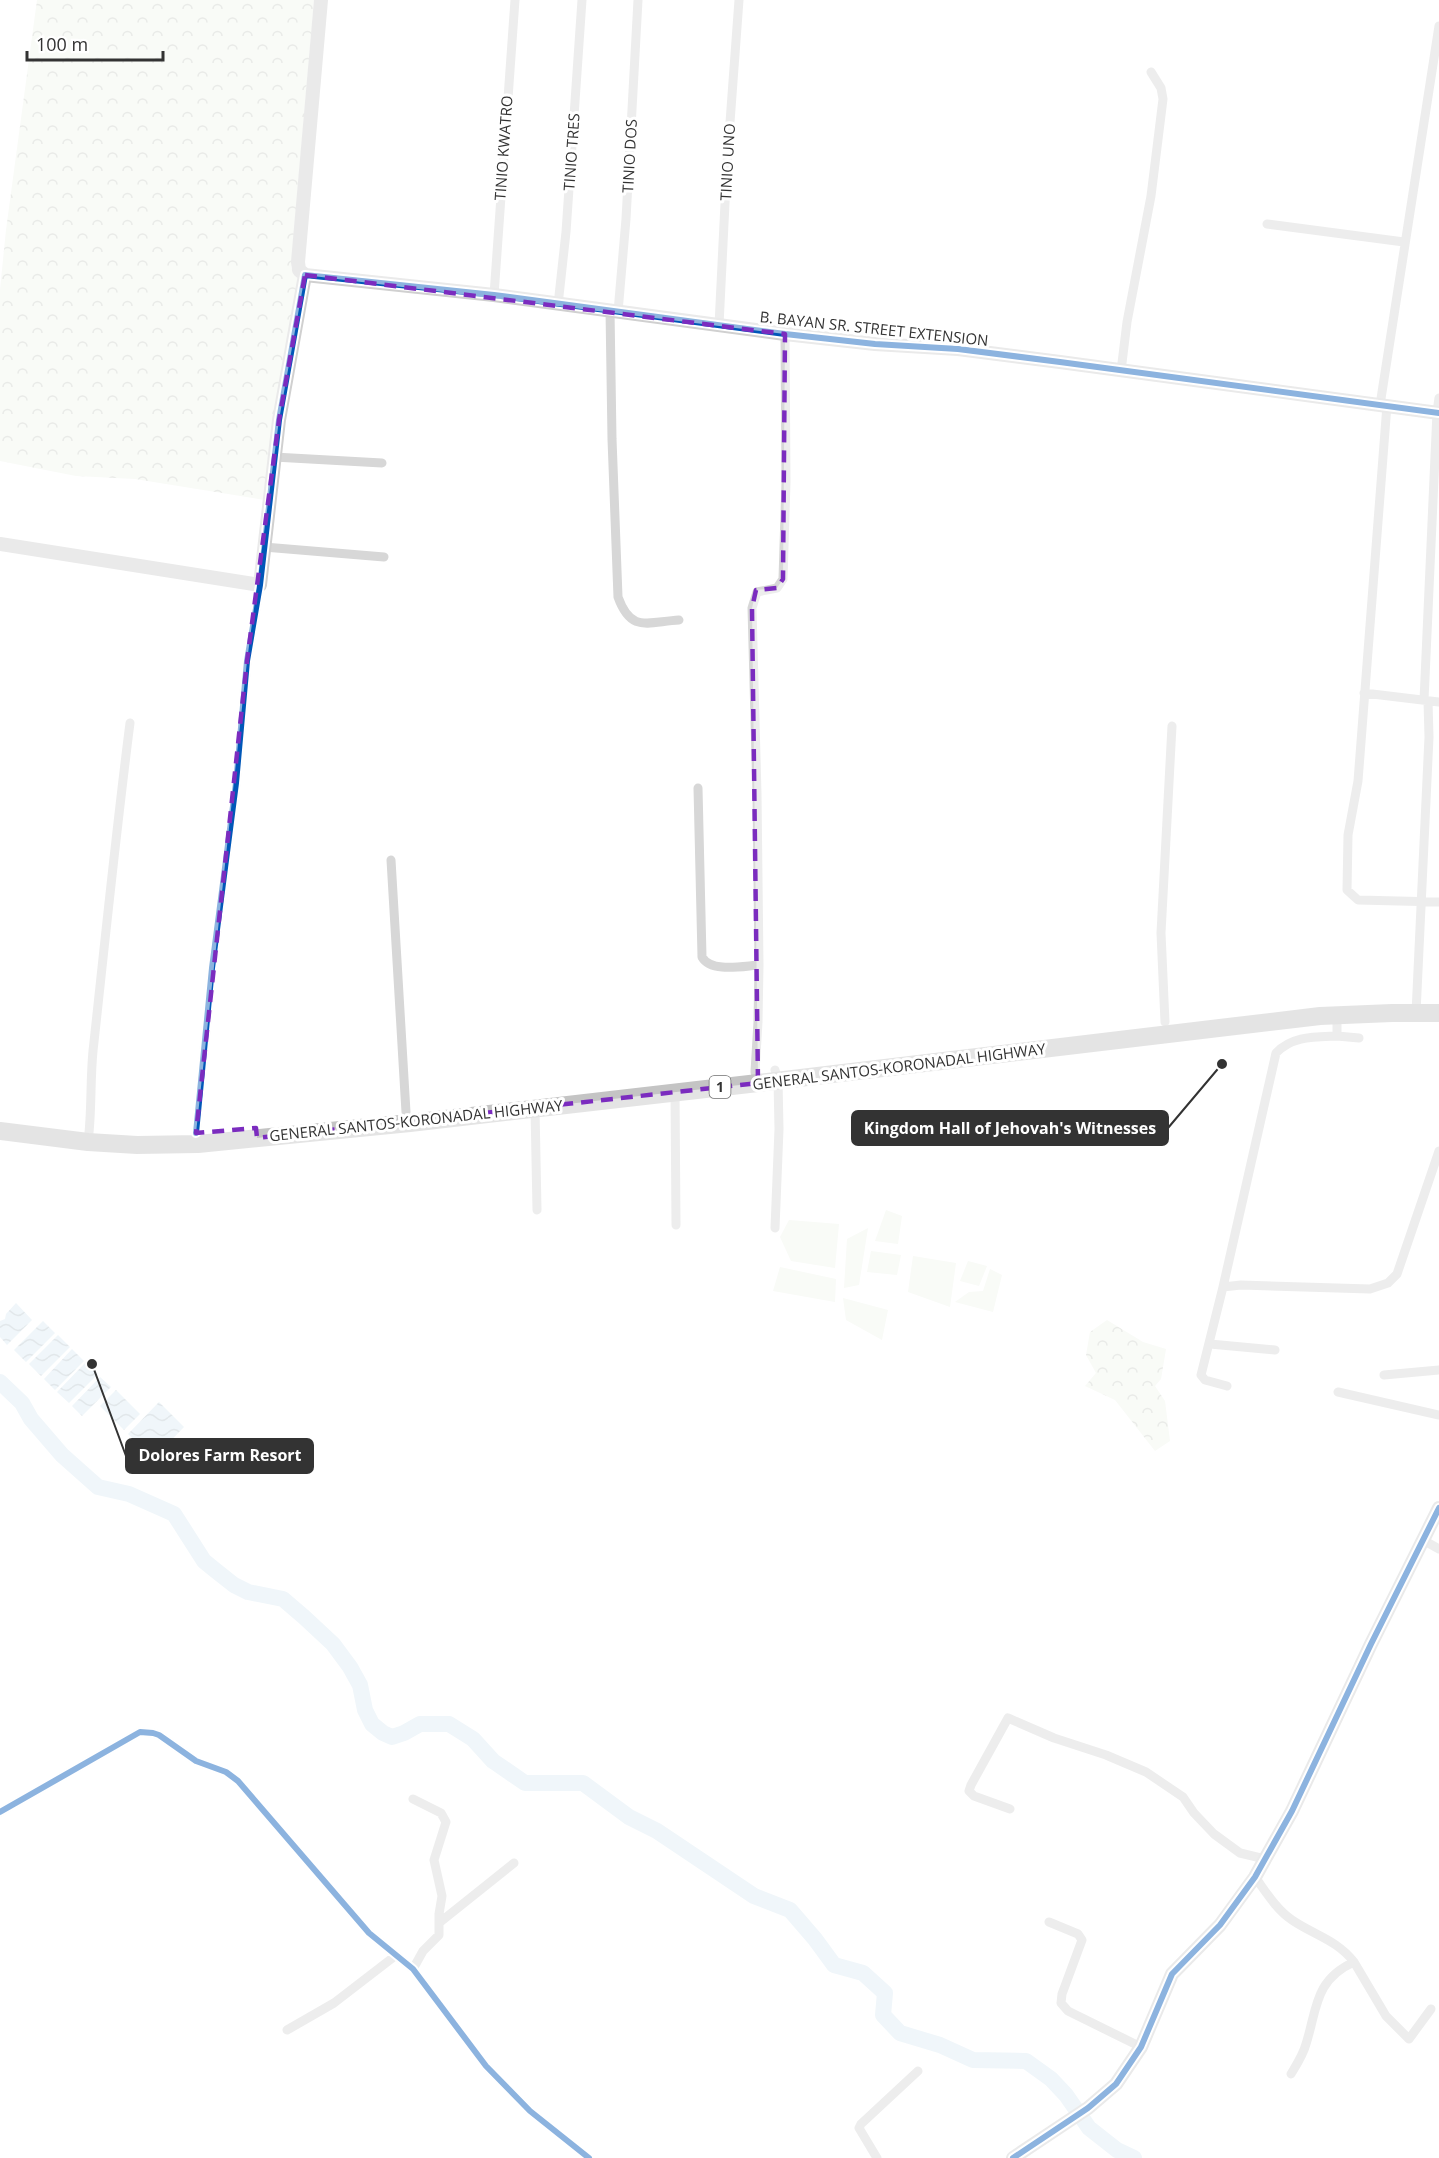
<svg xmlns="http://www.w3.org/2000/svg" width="1439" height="2158" viewBox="0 0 1439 2158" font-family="'Open Sans',sans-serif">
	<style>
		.grass { fill: #f1f5ed }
		.forest { fill: url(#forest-crowns) }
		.water { fill: url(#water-waves) }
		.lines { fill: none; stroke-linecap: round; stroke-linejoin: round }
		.river { stroke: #ddebf3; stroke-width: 16 }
		.street { stroke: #d7d7d7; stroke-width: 9 }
		.secondary { stroke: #d0d0d0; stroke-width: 14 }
		.highway { stroke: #c4c4c4; stroke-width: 18 }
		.cycleway-casing { stroke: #fff; stroke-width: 10 }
		.cycleway { stroke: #0057b8; stroke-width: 6 }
		.marked { fill: none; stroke: #7b2cbf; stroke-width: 4.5; stroke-dasharray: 12 8; stroke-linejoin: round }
		.labels { text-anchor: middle; stroke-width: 6; stroke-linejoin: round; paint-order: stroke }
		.shield { fill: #fff; stroke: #707070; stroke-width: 1.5 }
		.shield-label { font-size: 14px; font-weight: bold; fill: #333 }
		.street-label { font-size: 15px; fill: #333; stroke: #fff }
		.leader { fill: none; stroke: #333; stroke-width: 2 }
		.callout-dot { fill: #333; stroke: #fff; stroke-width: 2 }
		.callout { fill: #333; stroke: #333; stroke-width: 2 }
		.callout-label { font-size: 16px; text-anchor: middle; font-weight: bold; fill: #fff }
	</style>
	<defs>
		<pattern id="forest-crowns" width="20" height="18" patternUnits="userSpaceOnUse" patternTransform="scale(1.5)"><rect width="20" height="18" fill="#f1f5ed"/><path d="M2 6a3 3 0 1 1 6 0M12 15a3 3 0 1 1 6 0" fill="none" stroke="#cfd2cc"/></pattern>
		<pattern id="water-waves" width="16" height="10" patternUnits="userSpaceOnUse" patternTransform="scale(1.5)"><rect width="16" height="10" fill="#ddebf3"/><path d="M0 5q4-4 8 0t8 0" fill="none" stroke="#becad1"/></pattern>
	</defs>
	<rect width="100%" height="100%" fill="#fff"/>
	<path class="grass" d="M886,1210l16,6 -4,28 -23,-3z
		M789,1220l50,4 -4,44 -44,-7 -11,-24z
		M868,1228l-9,57 -15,3 3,-49z
		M871,1251l30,4 -4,20 -30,-3z
		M913,1256l43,7 -6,44 -42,-15z
		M968,1261l19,5 -8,20 -19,-5z
		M780,1267l56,12 -1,23 -62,-11z
		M990,1269l12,6 -9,37 -38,-10 14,-10 14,-1z
		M843,1298l45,12 -6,30 -36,-20z"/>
	<path class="forest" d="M37,0h277l-23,268 7,11 -33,221 -130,-21 -59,-3 -76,-15v-171l6,-60z
		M1107,1320l36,22 23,7 -5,30 -6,7 10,15 5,40 -15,10 -40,-51 -30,-14 11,-13 -10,-18 4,-23z"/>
	<path class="water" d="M16,1303l16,17 -25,25 -7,-8v-16l5,-2 1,-5z
		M43,1321l12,12 -29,29 -12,-12z
		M58,1335l12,12 -29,29 -12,-12z
		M72,1349l12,12 -29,29 -11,-11z
		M86,1362l12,12 -29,29 -12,-11z
		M100,1377l11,10 -29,29 -10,-10z
		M116,1390l24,24 -16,16 -24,-24z
		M159,1402l25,25 -30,31 -26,-24z"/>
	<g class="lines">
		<path class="river" d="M0,1382l22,21 9,16 31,36 36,32 31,7 45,20 30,47 11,9 19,15 14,7 35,7 21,18 29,27 17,23 10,18 5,25 7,14 11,9 9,4 12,-4 16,-9h29l24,15 20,22 32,22h58l46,34 28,14 97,65 36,14 25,29 19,26 29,8 22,20 -2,22 17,18 40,12 33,15 53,1 25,18 15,16 23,33 28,22 17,8"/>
		<path class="street" d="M1267,224l137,18
			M494,295l21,-295
			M558,305l8,-73 16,-232
			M610,310l2,129 6,158c13,36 29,25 61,23
			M618,312l8,-93 12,-219
			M719,325l8,-162 12,-163
			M1121,371l6,-49 24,-126 12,-97 -2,-11 -10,-16
			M1380,405l59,-379
			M1387,405l-29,376 -10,54 -1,55 11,10 81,2
			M274,457l108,6
			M264,547l120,10
			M1364,693l75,9
			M1424,700l13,-288 2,-14
			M698,788l4,169c9,16 41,9 57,8
			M391,860l15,252
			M1416,1013l13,-276 -1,-36
			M1165,1022l-4,-89 11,-207
			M1337,1036l22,2
			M758,1083l-3,-11 3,-50 1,-57 -2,-171 -5,-186 5,-16 20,-4 6,-9 3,-97 -1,-148
			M675,1092l1,133
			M535,1108l2,102
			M196,1133l16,-165 24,-185 11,-122 13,-76
			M88,1142c4,-30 2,-61 5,-91 12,-110 23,-219 37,-328
			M775,1228l4,-99 -1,-49 -3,-10
			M1223,1287l53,-234c16,-17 38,-16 61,-17v-21
			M1210,1344l65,6
			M1384,1375l55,-5
			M1227,1386l-22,-6 -4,-5 22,-88 18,-2 129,4 18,-6 9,-9 42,-123
			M1338,1392l101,23
			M1423,1540l16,9
			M1010,1809l-36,-13 -5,-5 2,-6 37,-67 46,20 52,17 40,17 37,25 11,16 20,21 26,19 25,6
			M0,1812l140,-80 13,1 6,2 37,26 30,11 12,9 131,152 44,36 73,97 44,45 59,47
			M1255,1877c11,15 21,32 37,43 22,15 45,20 62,42 -40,18 -37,48 -48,82 -3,11 -9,20 -15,30
			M1049,1922l29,12 4,6 -20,54 -1,9 7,8 73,36
			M439,1923l75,-60
			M1354,1962l32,54 23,23 22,-30
			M413,1969l10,-18 16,-16v-21l3,-18 -8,-36 12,-38 -5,-9 -28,-14
			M287,2030l47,-27 61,-47
			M877,2158l-18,-30 2,-4 57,-53"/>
		<path class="secondary" d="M305,275l189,20 291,39 90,10 83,5 102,13 379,51
			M305,275l-6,-5 -1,-8 23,-262
			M0,544l260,41 19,-165 26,-145
			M1013,2158l75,-50 28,-24 25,-37 31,-73 48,-49 35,-48 37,-66 79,-167 68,-136"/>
		<path class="highway" d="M0,1131l88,11 49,3 61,-1 212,-21 348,-40 562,-67 72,-3h47"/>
		<g class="cycleway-casing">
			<path id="cycleway" d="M196,1133l16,-165 24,-185 11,-122 13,-76 19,-165 26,-145 189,20 291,39 90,10 83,5 102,13 379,51
				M0,1812l140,-80 13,1 6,2 37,26 30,11 12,9 131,152 44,36 73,97 44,45 59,47
				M1013,2158l75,-50 28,-24 25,-37 31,-73 48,-49 35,-48 37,-66 79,-167 68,-136"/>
		</g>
		<use href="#cycleway" class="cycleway"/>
	</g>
	<path d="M0 0H1439V2158H0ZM305,275l480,59 -2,245 -6,9 -21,2 -4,18 6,475 -501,55 -1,-10 -60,5 51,-472 32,-241z" fill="#fff" fill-opacity=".55" fill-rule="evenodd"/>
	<path class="marked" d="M305,275l480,59 -2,245 -6,9 -21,2 -4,18 6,475 -501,55 -1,-10 -60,5 51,-472 32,-241z"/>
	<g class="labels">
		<rect class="shield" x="709.5" y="1076" width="21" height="22" rx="4.5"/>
		<g class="shield-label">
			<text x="720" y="1092">1</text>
		</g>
		<g class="street-label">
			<text transform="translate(504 148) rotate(-86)" y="5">TINIO KWATRO</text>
			<text transform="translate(572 152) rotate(-86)" y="5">TINIO TRES</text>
			<text transform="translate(630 156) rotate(-87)" y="5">TINIO DOS</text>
			<text transform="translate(728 162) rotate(-87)" y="5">TINIO UNO</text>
			<text transform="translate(874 329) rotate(6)" y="5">B. BAYAN SR. STREET EXTENSION</text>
			<text transform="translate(899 1067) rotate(-7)" y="5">GENERAL SANTOS-KORONADAL HIGHWAY</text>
			<text transform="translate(416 1121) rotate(-6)" y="5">GENERAL SANTOS-KORONADAL HIGHWAY</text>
		</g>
	</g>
	<path class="leader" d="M1222 1064L1168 1128M92 1364L126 1456"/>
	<g class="callout-dot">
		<circle cx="1222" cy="1064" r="6"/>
		<circle cx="92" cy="1364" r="6"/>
	</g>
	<g class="callout">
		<rect x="852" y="1111" width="316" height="34" rx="6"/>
		<rect x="126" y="1439" width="187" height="34" rx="6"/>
	</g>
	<g class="callout-label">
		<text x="1010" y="1134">Kingdom Hall of Jehovah's Witnesses</text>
		<text x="220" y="1461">Dolores Farm Resort</text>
	</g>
	<path d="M27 51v9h136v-9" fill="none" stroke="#333333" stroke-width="3"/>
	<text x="36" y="51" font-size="18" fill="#333333" stroke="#ffffff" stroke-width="4.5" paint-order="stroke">100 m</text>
</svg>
